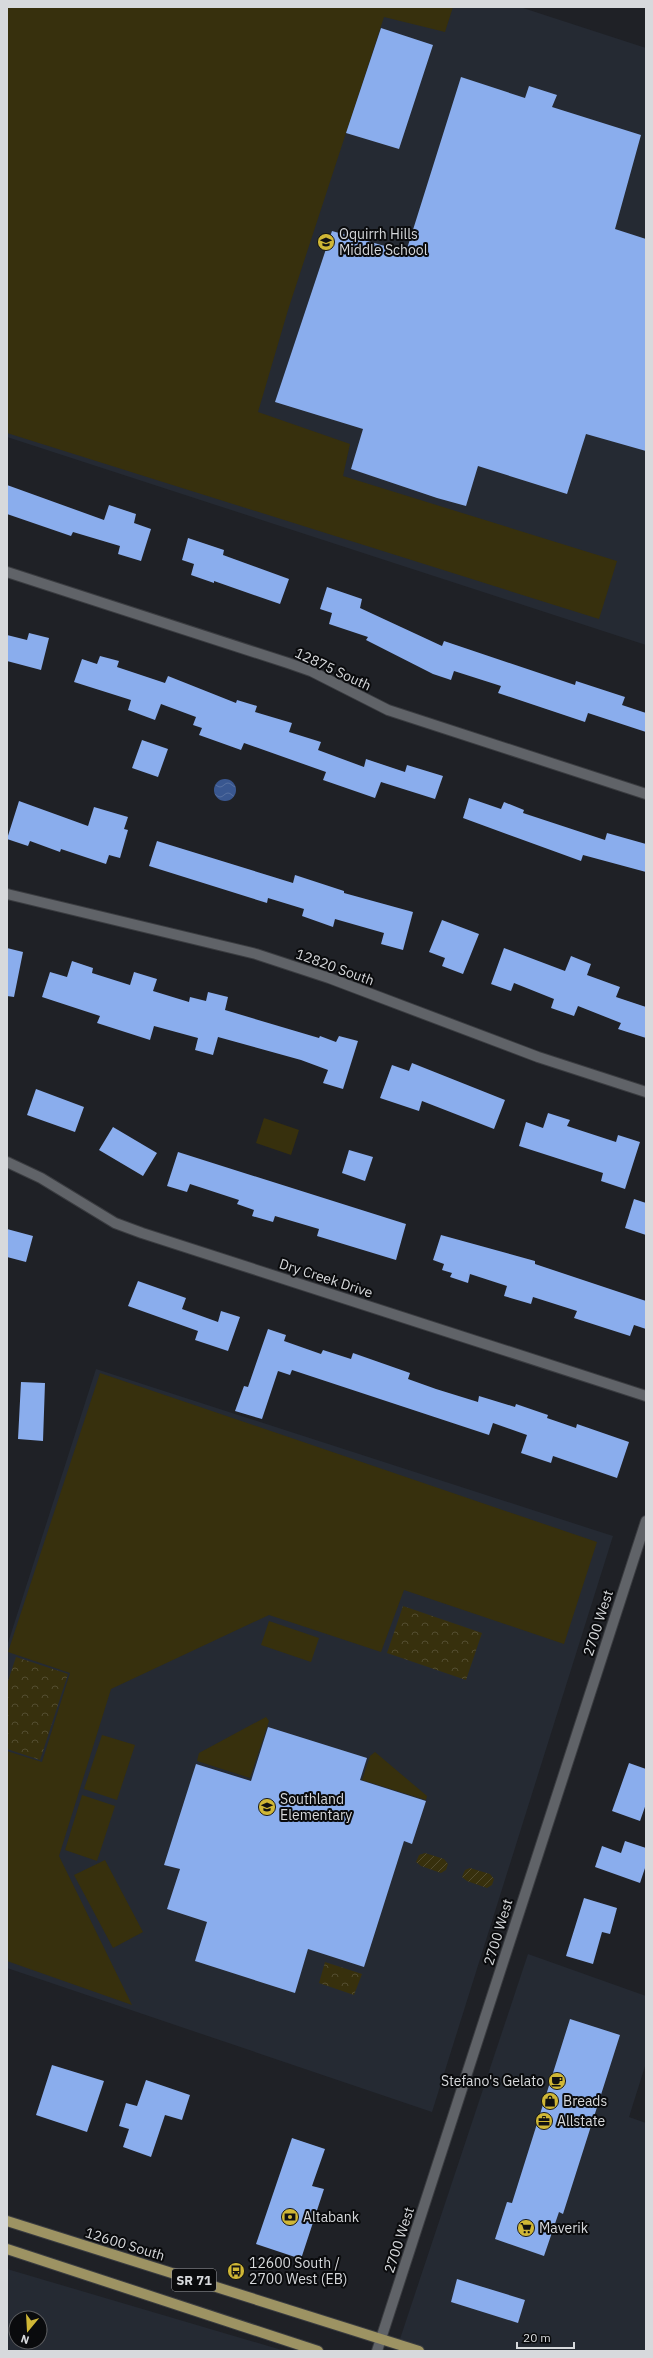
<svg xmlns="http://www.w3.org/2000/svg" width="653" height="2358" viewBox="0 0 653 2358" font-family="'IBM Plex Sans',sans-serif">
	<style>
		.built { fill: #252a33; fill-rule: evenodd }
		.grass { fill: #37300d }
		.park { fill: url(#park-crowns) }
		.garden { fill: url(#garden-furrows) }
		.water { fill: url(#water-waves) }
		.building { fill: #8aaded }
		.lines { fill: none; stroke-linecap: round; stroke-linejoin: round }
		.minor-casing { stroke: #3a3c40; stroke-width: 12 }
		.secondary-casing { stroke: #3a3c40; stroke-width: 12 }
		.primary-casing { stroke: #3a3c40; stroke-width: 12 }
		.minor { stroke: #606368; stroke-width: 10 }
		.secondary { stroke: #606368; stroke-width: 10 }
		.primary { stroke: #9d9363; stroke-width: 10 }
		.labels { text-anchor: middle; stroke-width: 4; stroke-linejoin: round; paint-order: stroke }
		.shield { fill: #0a0b0d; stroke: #9a9b9e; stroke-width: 1 }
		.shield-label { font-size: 13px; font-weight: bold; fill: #d7d9dc }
		.poi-label { font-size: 14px; fill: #d7d9dc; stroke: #0a0b0d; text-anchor: start }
		.street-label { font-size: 14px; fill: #d7d9dc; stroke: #0a0b0d }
	</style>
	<defs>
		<pattern id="park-crowns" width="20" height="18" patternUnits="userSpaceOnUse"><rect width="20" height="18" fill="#37300d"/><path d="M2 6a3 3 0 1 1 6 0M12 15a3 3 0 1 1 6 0" fill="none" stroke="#534d30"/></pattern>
		<pattern id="garden-furrows" width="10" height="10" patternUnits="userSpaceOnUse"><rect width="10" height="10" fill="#37300d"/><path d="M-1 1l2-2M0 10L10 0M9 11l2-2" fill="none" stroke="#534d30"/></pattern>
		<pattern id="water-waves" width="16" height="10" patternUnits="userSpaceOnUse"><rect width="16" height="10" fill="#395790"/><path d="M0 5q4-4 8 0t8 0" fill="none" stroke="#556f9f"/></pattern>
	</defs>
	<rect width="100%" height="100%" fill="#1f2126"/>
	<path class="built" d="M7,7h513l126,41v597l-639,-208z
		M96,1369l517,167 -181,576 -425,-144v-322z
		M528,1954l118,42v67l-17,54 17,6v228h-250z
		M7,2269l278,82h-278zM16,2318h24v24h-24z"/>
	<path class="grass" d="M7,7h446l-8,25 -61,-15 -96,293 -30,102 92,32 -7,32 274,85 -18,58 -592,-186z
		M264,1118l35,12 -8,25 -35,-12z
		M100,1373l497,169 -33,102 -160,-54 -23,62 -112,-37 -158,74 -52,167 73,149 -125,-44v-210l35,11 28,-89 -62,-21z
		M269,1621l50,17 -8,24 -50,-17z
		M266,1717l3,4 -19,57 -53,-17 2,-8z
		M102,1735l33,10 -18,55 -33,-11z
		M375,1752l52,44 -1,4 -64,-20 8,-24z
		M82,1795l33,11 -18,55 -32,-11z
		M105,1860l38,72 -30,16 -39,-73z"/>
	<path class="park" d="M403,1606l79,27 -16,47 -79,-27z
		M16,1657l52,17 -28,86 -33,-11v-65z
		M325,1962l37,12 -8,21 -35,-12z"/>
	<path class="garden" d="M425,1853l19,6 4,5 -2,6 -5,3 -20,-7 -5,-4 3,-7z
		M470,1868l20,6 4,5 -2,6 -5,3 -20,-7 -5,-4 3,-7z"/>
	<path class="water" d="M214 790a11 11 0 1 1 22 0a11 11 0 1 1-22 0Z"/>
	<path class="building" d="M381,28l52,17 -34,104 -53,-16z
		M461,77l64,21 4,-12 28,9 -5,12 89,28 -26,94 31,10v212l-60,-17 -19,60 -89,-28 -12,40 -29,-8 -86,-29 12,-40 -88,-27 57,-171 74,21z
		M7,485l97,35 5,-15 27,9 -2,9 17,6 -10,32 -23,-7 2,-8 -47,-14 -2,4 -64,-22z
		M188,538l36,12 -1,5 66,24 -9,25 -66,-23v2l-23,-8 3,-11 -12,-4z
		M327,587l35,12 -2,9 82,38 2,-5 131,44 1,-4 49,16 -3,8 24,8v19l-58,-19 -3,9 -87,-29 3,-7 -47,-15 -3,9 -18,-6 -67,-34 2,-3 -39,-13 3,-11 -12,-4z
		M29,633l20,5 -8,32 -34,-9v-26l20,5z
		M100,656l19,5 -2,6 48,16 3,-7 68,27 1,-3 20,6 -2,6 37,11 -3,9 32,10 -3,8 46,17 2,-8 39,13 2,-7 36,11 -8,23 -54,-17 -6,16 -52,-18 3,-8 -82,-29 -3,7 -42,-15 3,-7 -9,-3 3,-8 -35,-13 -6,16 -27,-10 3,-10 -57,-18 8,-23 15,5z
		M142,740l26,9 -10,28 -26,-9z
		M469,798l32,11 3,-7 20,8 -1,3 82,27 2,-7 39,11v28l-63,-17 -2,6 -118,-43z
		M19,801l69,25 6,-19 34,10 -4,12 4,1 -8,28 -11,-3 -3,9 -45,-15 -1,3 -30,-11 -2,5 -21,-7z
		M157,841l136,42 2,-8 49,16v2l69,19 -10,38 -22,-6 3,-11 -49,-14 -2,8 -31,-11 2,-7 -36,-11 -1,5 -118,-37z
		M442,920l37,14 -16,40 -21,-8 3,-8 -16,-6z
		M7,948l16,4 -9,45 -7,-1z
		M504,948l61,23 6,-15 20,8 -4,11 33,12 -4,10 30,10v31l-28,-9 3,-6 -43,-17 -4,10 -23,-8 3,-9 -40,-16 -3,8 -20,-7z
		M72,961l21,7 -1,5 38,12 4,-13 23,7 -4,12 36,11 1,-5 16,4 2,-9 20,5 -3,13 94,28 1,-2 16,6 3,-6 19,5 -15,48 -20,-6 5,-13 -27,-10 -83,-23 -5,18 -18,-5 3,-12 -44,-12 -4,14 -53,-17 3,-7 -58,-19 8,-25 17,5z
		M412,1063l93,37 -11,29 -72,-28 -3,10 -39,-13 12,-33 17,6z
		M36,1089l48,18 -9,25 -48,-17z
		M548,1113l22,7 -3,6 49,16 2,-7 22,7 -15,47 -24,-8 2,-8 -84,-27 7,-24 17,6z
		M113,1127l44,26 -14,23 -44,-26z
		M349,1150l24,7 -8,24 -23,-8z
		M178,1152l228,72 -10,36 -79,-24 2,-7 -44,-13 -2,6 -21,-6 2,-6 -17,-6 2,-4 -49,-16 -3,8 -20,-6z
		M634,1199l12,4v32l-21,-7z
		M7,1229l26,7 -7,26 -19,-5z
		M441,1235l94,26v3l111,37v28l-12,-4 -4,11 -56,-18 3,-7 -44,-14 -2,7 -27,-8 3,-10 -37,-12 -2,9 -18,-6 2,-4 -10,-3 2,-6 -11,-4z
		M138,1281l48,17 -4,11 36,13 3,-11 19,6 -12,34 -33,-11 3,-9 -70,-25z
		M268,1329l18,6 -2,6 37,13 2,-4 28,9 2,-6 57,20 -2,6 28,10 42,13 1,-6 36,11 1,-3 32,11 -1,3 29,10 1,-4 52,18 -12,36 -64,-22 -2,7 -30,-10 6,-18 -34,-12 -4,12 -197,-65 -2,5 -12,-4 -16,48 -27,-8 9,-25 4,1z
		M21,1382l24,1 -2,58 -25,-2z
		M268,1727l99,31 -7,22 66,21 -14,43 -8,-3 -40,126 -56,-18 -13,44 -100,-32 12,-39 -40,-13 13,-40 -16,-4 32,-101 55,17z
		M629,1763l17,6v35l-6,17 -28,-10z
		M625,1841l21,7v17l-6,18 -45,-16 7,-21 19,7z
		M584,1898l33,10 -7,26 -8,-2 -9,32 -27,-8z
		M570,2019l50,16 -57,179 -4,-2 -15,44 -49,-17 12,-37 5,1z
		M52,2065l52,16 -17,51 -51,-17z
		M146,2080l44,15 -8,25 -17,-5 -14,42 -28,-10 6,-18 -10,-3 7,-23 11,3z
		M292,2138l33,11 -13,37 12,3 -23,70 -45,-15z
		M457,2279l68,21 -7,23 -67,-21z"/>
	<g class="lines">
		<g class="minor-casing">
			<path id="minor" d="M7,572l281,91 23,8 77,39 258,84
				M7,894l249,60 73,24 209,79 108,35
				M7,1162l34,16 74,45 27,10 504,163"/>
		</g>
		<g class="secondary-casing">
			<path id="secondary" d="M377,2351l269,-830"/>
		</g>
		<g class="primary-casing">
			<path id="primary" d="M7,2221l412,130
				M7,2249l311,102"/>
		</g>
		<use href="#minor" class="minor"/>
		<use href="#secondary" class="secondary"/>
		<use href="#primary" class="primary"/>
	</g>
	<defs>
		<g id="school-disc" transform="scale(0.9)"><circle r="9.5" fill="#d0b736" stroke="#0a0b0d"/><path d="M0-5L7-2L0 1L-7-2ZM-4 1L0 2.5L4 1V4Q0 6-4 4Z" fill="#111"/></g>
		<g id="cafe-disc" transform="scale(0.9)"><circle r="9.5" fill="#d0b736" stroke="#0a0b0d"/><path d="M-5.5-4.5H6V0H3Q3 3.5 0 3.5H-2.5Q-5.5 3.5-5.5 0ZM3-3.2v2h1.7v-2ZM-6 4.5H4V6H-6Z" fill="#111"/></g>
		<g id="shop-disc" transform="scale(0.9)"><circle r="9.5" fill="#d0b736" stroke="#0a0b0d"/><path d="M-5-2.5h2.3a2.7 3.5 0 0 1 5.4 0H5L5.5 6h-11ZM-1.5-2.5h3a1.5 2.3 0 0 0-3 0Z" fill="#111"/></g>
		<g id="office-disc" transform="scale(0.9)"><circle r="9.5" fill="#d0b736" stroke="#0a0b0d"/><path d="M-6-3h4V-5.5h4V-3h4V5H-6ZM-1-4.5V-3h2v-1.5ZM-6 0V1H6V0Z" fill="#111"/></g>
		<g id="bank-disc" transform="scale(0.9)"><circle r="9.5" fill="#d0b736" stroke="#0a0b0d"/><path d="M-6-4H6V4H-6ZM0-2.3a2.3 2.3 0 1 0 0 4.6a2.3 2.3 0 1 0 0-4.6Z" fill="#111"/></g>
		<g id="supermarket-disc" transform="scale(0.9)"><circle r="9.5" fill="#d0b736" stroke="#0a0b0d"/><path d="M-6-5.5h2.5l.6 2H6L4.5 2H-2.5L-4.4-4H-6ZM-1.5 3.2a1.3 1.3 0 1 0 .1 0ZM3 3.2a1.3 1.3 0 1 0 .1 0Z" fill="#111"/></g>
		<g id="bus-disc" transform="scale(0.9)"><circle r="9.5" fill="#d0b736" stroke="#0a0b0d"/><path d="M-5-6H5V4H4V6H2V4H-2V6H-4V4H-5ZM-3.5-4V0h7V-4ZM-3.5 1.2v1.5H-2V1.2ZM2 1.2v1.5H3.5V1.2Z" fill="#111"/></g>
	</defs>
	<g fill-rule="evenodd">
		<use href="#school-disc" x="326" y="242"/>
		<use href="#school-disc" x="267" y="1807"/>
		<use href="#cafe-disc" x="557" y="2081"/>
		<use href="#shop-disc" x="550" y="2101"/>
		<use href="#office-disc" x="544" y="2121"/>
		<use href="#bank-disc" x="290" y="2217"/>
		<use href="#supermarket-disc" x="526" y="2228"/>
		<use href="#bus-disc" x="236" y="2271"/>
	</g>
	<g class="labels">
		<rect class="shield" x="172" y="2269" width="44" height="22" rx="3"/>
		<g class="shield-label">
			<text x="194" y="2285">SR 71</text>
		</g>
		<g class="poi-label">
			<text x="339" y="239">Oquirrh Hills<tspan x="339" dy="16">Middle School</tspan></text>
			<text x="280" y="1804">Southland<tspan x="280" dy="16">Elementary</tspan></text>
			<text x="544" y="2086" text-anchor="end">Stefano's Gelato</text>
			<text x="563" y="2106">Breads</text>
			<text x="557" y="2126">Allstate</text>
			<text x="303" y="2222">Altabank</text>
			<text x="539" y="2233">Maverik</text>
			<text x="249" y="2268">12600 South /<tspan x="249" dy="16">2700 West (EB)</tspan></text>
		</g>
		<g class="street-label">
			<text transform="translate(333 669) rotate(25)" y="5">12875 South</text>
			<text transform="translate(335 967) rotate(20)" y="5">12820 South</text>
			<text transform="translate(326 1278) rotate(18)" y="5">Dry Creek Drive</text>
			<text transform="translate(598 1623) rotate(-72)" y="5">2700 West</text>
			<text transform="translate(498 1932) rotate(-73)" y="5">2700 West</text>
			<text transform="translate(399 2240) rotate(-72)" y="5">2700 West</text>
			<text transform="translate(125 2244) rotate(17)" y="5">12600 South</text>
		</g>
	</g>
	<rect width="653" height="2358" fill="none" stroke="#d7d9dc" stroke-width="16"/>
	<g transform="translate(28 2330) rotate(198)"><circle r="19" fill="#0a0b0d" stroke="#5c5d60"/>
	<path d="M0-3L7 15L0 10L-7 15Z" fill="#d0b736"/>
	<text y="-6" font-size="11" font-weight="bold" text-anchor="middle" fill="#d7d9dc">N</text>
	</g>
	<path d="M517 2342v6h57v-6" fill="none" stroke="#d7d9dc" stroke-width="2"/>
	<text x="523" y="2342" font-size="12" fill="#d7d9dc" stroke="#0a0b0d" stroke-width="3" paint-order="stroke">20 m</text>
</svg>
